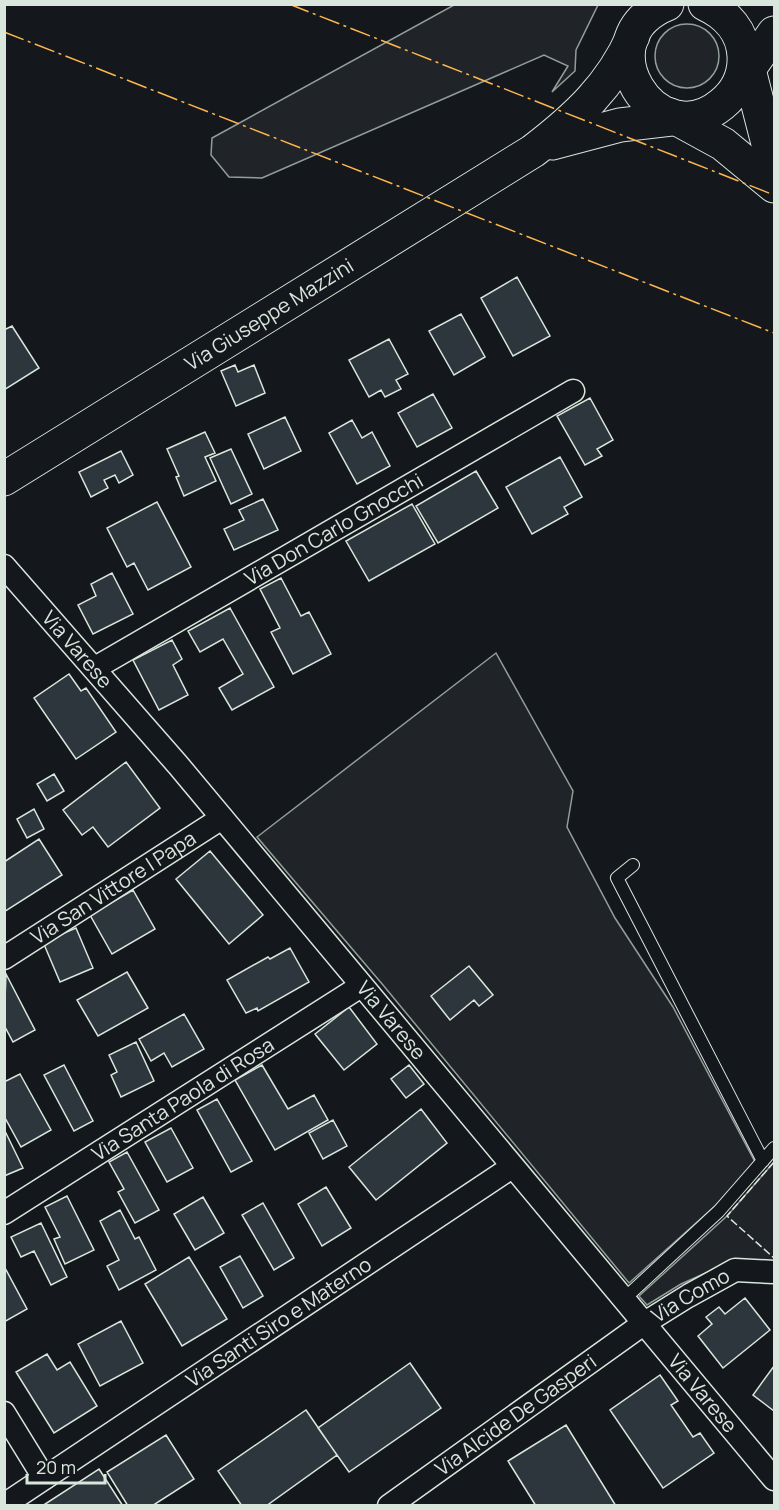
<svg xmlns="http://www.w3.org/2000/svg" width="779" height="1510" viewBox="0 0 779 1510" font-family="Manrope,sans-serif">
	<style>
		.green { fill: #202428; stroke: #939e99; stroke-width: 1.5 }
		.building { fill: #2c363c; stroke: #d8e6dc; stroke-width: 1.5 }
		.lines { fill: none; stroke-linecap: round; stroke-linejoin: round }
		.lane-casing { stroke: #d8e6dc; stroke-width: 14 }
		.street-casing { stroke: #d8e6dc; stroke-width: 25 }
		.secondary-casing { stroke: #d8e6dc; stroke-width: 35 }
		.lane { stroke: #14181c; stroke-width: 12 }
		.street { stroke: #14181c; stroke-width: 22 }
		.secondary { stroke: #14181c; stroke-width: 33 }
		.fence { stroke: #d8e6dc; stroke-width: 1.5; stroke-dasharray: 8 3; stroke-linecap: butt }
		.power { stroke: #ffb74d; stroke-width: 1.5; stroke-dasharray: 21 4.5 3 4.5; stroke-linecap: butt }
		.labels { text-anchor: middle; stroke-width: 4.5; stroke-linejoin: round; paint-order: stroke }
		.street-label { font-size: 20px; fill: #d8e6dc; stroke: #14181c }
	</style>
	<rect width="100%" height="100%" fill="#14181c"/>
	<path class="green" d="M454,5h144l-22,45 -1,21 -23,21 16,-26 -24,-11 -282,123 -33,-1 -18,-22 1,-17z
		M655 56a32 32 0 1 1 64 0a32 32 0 1 1-64 0Z
		M496,653l77,138 -6,36 48,91 58,89 82,155 -40,44 -86,77 -246,-298 -126,-148z
		M774,1162v104l-46,-3 -47,21 -34,21 -8,-9 88,-80z"/>
	<path class="building" d="M517,277l33,59 -37,20 -32,-58z
		M461,314l24,43 -31,18 -25,-44z
		M12,326l27,42 -35,22v-60z
		M389,339l19,35 -12,6 5,9 -16,8 -4,-7 -12,7 -20,-37z
		M235,365l3,7 16,-7 11,28 -29,13 -15,-35z
		M433,394l19,34 -35,19 -19,-34z
		M590,398l23,42 -16,9 5,7 -17,9 -28,-49z
		M285,417l16,34 -37,18 -16,-35z
		M352,420l10,18 10,-6 18,34 -33,18 -28,-51z
		M205,432l10,21 -10,4 11,24 -32,15 -8,-19 3,-1 -12,-27z
		M231,449l21,45 -21,10 -21,-46z
		M121,451l12,24 -14,8 -4,-8 -11,5 4,8 -17,9 -12,-25z
		M560,457l22,40 -18,10 4,7 -36,20 -26,-47z
		M476,471l22,37 -60,35 -22,-37z
		M263,499l15,31 -44,20 -10,-21 20,-9 -5,-10z
		M157,502l34,65 -43,23 -14,-27 -7,4 -20,-39z
		M412,504l23,40 -66,37 -23,-40z
		M112,573l21,41 -40,20 -15,-29 18,-9 -5,-12z
		M281,578l20,38 8,-4 22,42 -38,20 -22,-42 9,-4 -20,-39z
		M230,608l44,79 -42,23 -13,-22 24,-14 -20,-35 -23,13 -12,-21z
		M172,640l10,19 -9,6 15,30 -29,15 -26,-50z
		M69,674l12,17 5,-3 30,44 -40,27 -42,-61z
		M126,762l34,46 -52,39 -15,-20 -11,8 -19,-25z
		M54,774l10,17 -17,10 -10,-17z
		M34,809l10,20 -17,9 -10,-19z
		M39,839l23,36 -58,37v-50z
		M210,851l53,64 -34,29 -53,-65z
		M133,890l22,39 -43,25 -22,-39z
		M76,928l17,40 -33,14 -17,-40z
		M290,948l19,34 -51,29 -1,-3 -11,5 -19,-33 41,-23 2,2z
		M469,966l24,29 -14,11 -5,-6 -24,20 -19,-24z
		M127,972l21,36 -50,28 -21,-36z
		M6,974l29,56 -22,12 -9,-17z
		M349,1007l28,37 -33,26 -29,-36z
		M184,1014l20,35 -32,18 -8,-14 -13,8 -12,-22z
		M136,1042l18,39 -33,16 -10,-22 6,-3 -8,-17z
		M64,1065l29,56 -19,10 -30,-56z
		M262,1065l26,44 26,-14 14,25 -53,30 -40,-70z
		M409,1065l15,19 -18,14 -15,-19z
		M20,1074l31,56 -30,17 -17,-31v-34z
		M217,1099l35,62 -21,11 -34,-62z
		M421,1109l26,34 -71,57 -27,-33z
		M333,1120l14,26 -24,13 -14,-26z
		M171,1128l22,40 -26,14 -22,-40z
		M4,1129l19,39 -19,8z
		M127,1152l32,58 -24,13 -17,-31 6,-3 -15,-27z
		M326,1187l25,41 -29,18 -24,-42z
		M67,1196l27,54 -29,14 -11,-25 6,-2 -15,-30z
		M203,1197l21,36 -29,17 -21,-36z
		M263,1203l31,55 -20,12 -32,-55z
		M120,1210l15,29 4,-2 17,33 -37,20 -12,-24 12,-6 -19,-39z
		M41,1223l26,54 -16,8 -17,-34 -13,6 -10,-20z
		M240,1256l23,40 -20,12 -23,-41z
		M189,1257l38,62 -45,27 -37,-62z
		M4,1266l23,43 -23,13z
		M745,1298l25,32 -47,38 -25,-32 14,-12 -6,-7 13,-10 6,7z
		M121,1321l22,42 -43,23 -22,-42z
		M47,1354l10,16 13,-8 27,44 -43,27 -38,-61z
		M410,1363l31,45 -92,64 -31,-44z
		M774,1366v45l-21,-16z
		M660,1375l18,26 -7,4 22,32 7,-4 14,20 -51,35 -53,-78z
		M306,1410l31,45 -71,51h-24l-24,-35z
		M566,1425l50,81h-80l-28,-45z
		M166,1435l28,44 -42,27h-24l-21,-34z
		M99,1469l24,37h-81z"/>
	<g class="lines">
		<g class="lane-casing">
			<path id="lane" d="M633,865l-16,13 146,283
				M623,1300l96,-89 55,-63"/>
		</g>
		<g class="street-casing">
			<g id="street">
				<path id="s1" d="M4,566l174,199 596,714"/>
				<path id="s2" d="M95,668l478,-277"/>
				<path id="s3" d="M4,958l218,-140"/>
				<path id="s4" d="M4,1213l357,-227"/>
				<path d="M4,1413l40,65"/>
				<path id="s5" d="M4,1505l508,-338"/>
				<path id="s6" d="M389,1506l254,-182 45,-28 47,-26 39,2"/>
			</g>
		</g>
		<g class="secondary-casing">
			<g id="secondary">
				<path d="M667,4c-86,35 -11,155 55,100 15,-12 23,-29 22,-48 -1,-24 -17,-42 -39,-52"/>
				<path d="M746,58l28,109"/>
				<path d="M740,82l34,-49"/>
				<path d="M670,115l53,29 51,42"/>
				<path d="M552,143l68,-18 60,-7"/>
				<path id="s7" d="M4,479l529,-328c43,-33 78,-65 100,-115"/>
			</g>
		</g>
		<use href="#lane" class="lane"/>
		<use href="#street" class="street"/>
		<use href="#secondary" class="secondary"/>
		<path class="fence" d="M774,1162l-47,54 47,42"/>
		<path class="power" d="M289,4l485,191
			M4,32l770,301"/>
	</g>
	<g class="labels">
		<g class="street-label">
			<text dy="7" stroke="none"><textPath href="#s7" startOffset="312">Via Giuseppe Mazzini</textPath></text>
			<text dy="7" stroke="none"><textPath href="#s2" startOffset="276">Via Don Carlo Gnocchi</textPath></text>
			<text dy="7" stroke="none"><textPath href="#s1" startOffset="111">Via Varese</textPath></text>
			<text dy="7" stroke="none"><textPath href="#s3" startOffset="130">Via San Vittore I Papa</textPath></text>
			<text dy="7" stroke="none"><textPath href="#s1" startOffset="597">Via Varese</textPath></text>
			<text dy="7" stroke="none"><textPath href="#s4" startOffset="212">Via Santa Paola di Rosa</textPath></text>
			<text dy="7" stroke="none"><textPath href="#s6" startOffset="368">Via Como</textPath></text>
			<text dy="7" stroke="none"><textPath href="#s5" startOffset="330">Via Santi Siro e Materno</textPath></text>
			<text dy="7" stroke="none"><textPath href="#s1" startOffset="1083">Via Varese</textPath></text>
			<text dy="7" stroke="none"><textPath href="#s6" startOffset="156">Via Alcide De Gasperi</textPath></text>
		</g>
	</g>
	<rect width="779" height="1510" fill="none" stroke="#d8e6dc" stroke-width="12"/>
	<path d="M27 1474v9h78v-9" fill="none" stroke="#d8e6dc" stroke-width="3"/>
	<text x="36" y="1474" font-size="18" fill="#d8e6dc" stroke="#14181c" stroke-width="4.5" paint-order="stroke">20 m</text>
</svg>
